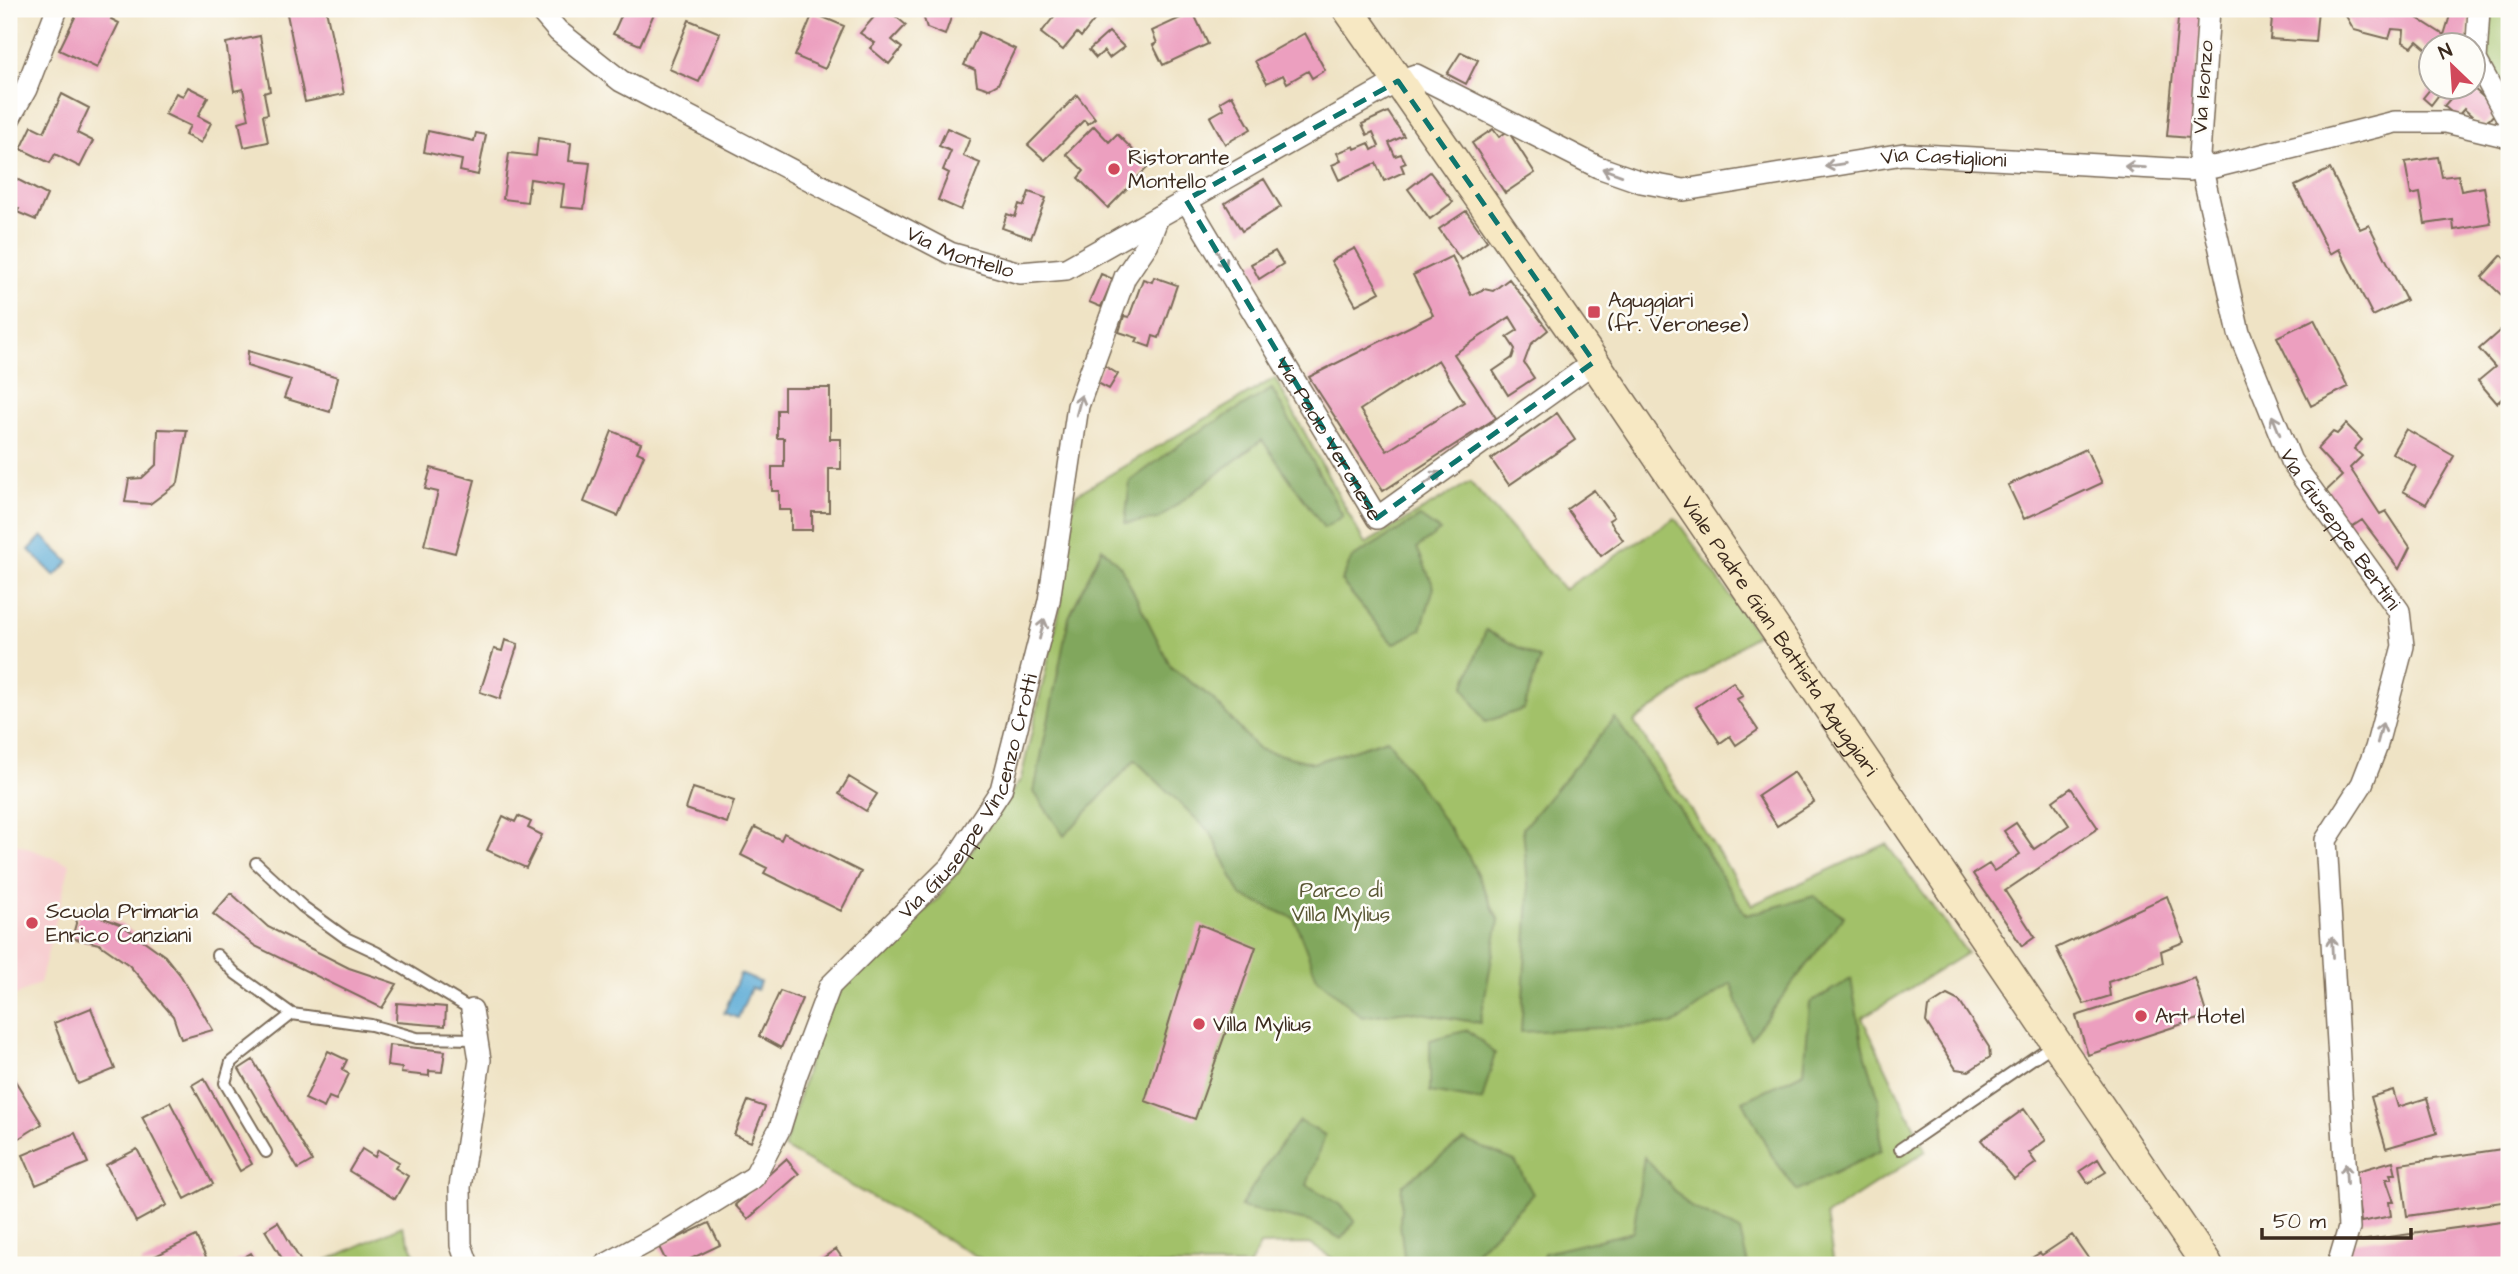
<svg xmlns="http://www.w3.org/2000/svg" width="2518" height="1274" font-family="'Architects Daughter',sans-serif">
<style>
.built{fill:#f7cfd1}
.green{fill:#a2c169;stroke:#6e7644;stroke-width:2}
.forest{fill:#81a75d;stroke:#5e683e;stroke-width:2}
.water{fill:#5cabd6;stroke:#4c6a7a;stroke-width:2}
.building{fill:#ec9fbf;fill-rule:evenodd}
.lines{fill:none;stroke-linecap:round;stroke-linejoin:round}
.lane-casing{stroke:#7a6b58;stroke-width:14}
.street-casing{stroke:#7a6b58;stroke-width:24}
.secondary-casing{stroke:#7a6b58;stroke-width:33}
.lane{stroke:#fff;stroke-width:10}
.street{stroke:#fff;stroke-width:21}
.secondary{stroke:#f7e8c3;stroke-width:30}
.oneway{stroke:#a79f9a}
.marked{fill:none;stroke:#0f766e;stroke-width:5;stroke-dasharray:14 9;stroke-linejoin:round}
.poi-dot{fill:#d1495b;stroke:#fdfcf7;stroke-width:2.5}
.labels{text-anchor:middle;dominant-baseline:central;stroke-width:5;stroke-linejoin:round;paint-order:stroke}
.street-label{font-size:21px;fill:#3b2a1e;stroke:#fdfcf7}
.poi-label{font-size:21px;fill:#3b2a1e;stroke:#fdfcf7;text-anchor:start}
.park-label{font-size:21px;fill:#5a5734;stroke:#fdfcf7}
</style>
<rect width="100%" height="100%" fill="#fdfcf7"/>
<filter id="ink" filterUnits="userSpaceOnUse"><feTurbulence type="fractalNoise" baseFrequency=".0143" numOctaves="2"/><feDisplacementMap in="SourceGraphic" scale="14" xChannelSelector="R" yChannelSelector="G"/><feConvolveMatrix kernelMatrix="1 2 1 2 8 2 1 2 1" color-interpolation-filters="sRGB"/></filter>
<filter id="wash" filterUnits="userSpaceOnUse"><feTurbulence type="fractalNoise" baseFrequency=".00686" numOctaves="4" result="noise"/><feDisplacementMap in="SourceGraphic" scale="28" xChannelSelector="R" yChannelSelector="G"/><feGaussianBlur stdDeviation="1.57" result="paint"/><feColorMatrix in="noise" values="0 0 0 0 0 0 0 0 0 0 0 0 0 0 0 0 0 1.4 0 .05"/><feComposite in="paint" operator="in"/></filter>
<g filter="url(#wash)">
<rect width="100%" height="100%" fill="#efe3c5"/>
<path class="built" d="M9,841L70,864L40,983L9,999Z"/>
<path class="green" d="M2487,9H2509V103L2483,49Z
M1275,378L1365,544L1470,482L1564,589L1675,518L1757,634L1634,722L1752,905L1886,844L1967,953L1862,1018L1926,1151L1826,1216L1834,1265H1343L1310,1244L1260,1245L1250,1265H992L784,1148L819,1027L847,980L937,900L1021,779L1061,604L1066,523L1077,494Z
M402,1226L420,1265H317Z"/>
<path class="forest" d="M1272,389L1343,516L1324,528L1262,440L1158,519L1125,523L1130,481L1190,437Z
M1420,517L1440,531L1417,548L1434,587L1421,630L1393,644L1341,581L1352,558Z
M1102,548L1121,567L1171,667L1212,698L1258,749L1313,763L1387,739L1469,857L1499,921L1480,1023L1409,1011L1362,1017L1317,978L1294,918L1241,896L1211,833L1135,760L1064,836L1034,792L1069,617Z
M1486,630L1540,659L1524,709L1485,722L1464,687Z
M1615,718L1685,817L1746,915L1814,896L1844,916L1750,1039L1731,983L1674,1024L1521,1032L1529,896L1523,828Z
M1851,979L1862,1043L1879,1099L1881,1151L1797,1191L1772,1156L1743,1101L1804,1072L1810,1003Z
M1468,1030L1495,1053L1482,1101L1430,1092V1040Z
M1299,1121L1325,1135L1307,1185L1341,1205L1355,1222L1341,1239L1311,1222L1240,1207L1272,1156Z
M1464,1140L1515,1161L1533,1194L1474,1254L1473,1265H1405L1400,1223L1402,1185Z
M1644,1157L1689,1206L1740,1231L1748,1265H1541L1544,1253L1633,1232Z"/>
<path class="water" d="M42,536L69,562L55,576L29,550Z
M740,974L760,982L757,990L751,988L738,1018L724,1013Z"/>
<g id="blocks">
<path class="building" d="M79,9H116L111,19L119,23L97,68L59,50Z
M286,9H326L344,94L305,102Z
M624,9H656L640,45L613,34Z
M881,9H887L906,25L892,40L902,48L889,64L870,48L875,43L860,33Z
M921,9H954L945,35L927,28Z
M1060,9H1085L1096,18L1081,37L1077,33L1063,50L1041,33Z
M2179,9H2202L2190,138L2167,136Z
M2273,9H2318L2315,42L2270,39Z
M2342,9H2396L2409,13L2444,35L2452,9H2470L2466,46H2430V52L2417,41L2412,47L2403,42L2404,30L2392,29L2389,39L2354,30Z
M1193,12L1208,44L1163,65L1153,45L1157,43L1152,31Z
M813,13L844,26L825,69L795,56Z
M689,20L720,33L699,82L669,69Z
M979,32L1015,49L998,84L989,89L977,85L975,70L964,65Z
M1109,32L1124,47L1109,58L1104,51L1096,58L1089,50Z
M1305,33L1325,70L1312,78L1308,71L1287,83L1283,75L1267,83L1255,61Z
M260,36L270,91L264,93L268,114L263,115L268,142L244,147L239,122L249,119L243,89L234,91L226,43Z
M1461,52L1478,60L1466,84L1447,74Z
M188,87L208,97L198,116L211,123L201,143L185,135L190,126L165,114L176,93L183,96Z
M2431,88H2444L2431,105L2423,98Z
M2444,88H2473L2498,110L2483,126L2464,109L2457,117L2444,106L2451,98Z
M62,94L89,108L77,133L93,141L80,167L55,154L50,163L21,149L32,126L44,132Z
M1077,95L1095,118L1088,124L1084,120L1045,160L1028,145Z
M1232,95L1251,129L1225,144L1210,117L1224,109L1220,102Z
M1388,112L1404,136L1389,143L1395,156L1401,154L1406,163L1401,165L1404,172L1384,181L1376,163L1339,180L1332,165L1341,161L1337,153L1354,146L1355,149L1369,143L1372,150L1379,146L1373,132L1367,135L1362,124Z
M1094,126L1109,142L1117,134L1149,166L1108,208L1078,178L1084,171L1066,154Z
M947,128L970,138L963,156L980,163L961,210L938,200L949,173L943,170L951,151L939,146Z
M1493,129L1499,137L1508,131L1535,173L1505,193L1472,143Z
M428,131L474,141L476,133L486,135L478,175L460,171L462,160L424,152Z
M538,138L571,143L569,161L590,163L584,209L561,207L564,184L530,179L527,202L503,199L509,153L536,156Z
M2438,157L2442,177L2458,175L2461,191L2484,187L2491,224L2454,230L2453,220L2425,224L2420,193L2411,195L2405,162Z
M2330,169L2360,229L2369,225L2406,300L2373,316L2339,249L2330,254L2295,186Z
M1430,172L1453,202L1430,219L1408,189Z
M9,175L47,195L36,220L17,212L19,209L9,204Z
M1264,179L1281,207L1242,231L1225,203Z
M1029,192L1046,198L1031,238L1002,228L1007,214L1015,217L1019,204L1024,206Z
M1466,211L1487,241L1461,260L1439,229Z
M1355,248L1380,292L1356,305L1331,261Z
M1275,251L1283,264L1259,279L1251,264Z
M2502,255L2509,262V302L2482,277Z
M1452,256L1471,295L1484,289L1493,291L1509,279L1548,330L1531,344L1524,363L1534,378L1508,395L1493,371L1512,358L1515,349L1507,337L1518,330L1510,317L1454,354L1496,418L1383,491L1309,377L1433,315L1413,275ZM1438,360L1464,402L1387,451L1360,410Z
M1101,274L1113,279L1101,307L1089,302Z
M1154,277L1177,285L1159,338L1153,336L1150,347L1136,342L1138,338L1119,332L1124,316L1129,317L1143,279L1152,282Z
M2314,319L2348,387L2311,406L2277,337Z
M2505,326L2509,331V392L2497,403L2478,381L2495,367L2479,349Z
M248,351L338,377L330,412L284,398L291,380L247,366Z
M1103,365L1118,374L1109,389L1094,381Z
M784,388H830V439H841V469H829V512H812V530H791V510H779V491H772V467H784V438H777V410H784Z
M1557,413L1575,440L1509,485L1491,459Z
M2346,424L2362,440L2354,449L2362,456L2350,468L2380,514L2386,511L2410,547L2399,569L2362,520L2350,528L2323,494L2342,476L2317,449L2333,432L2337,434Z
M158,429L187,430L178,483L150,504L125,502L129,479L142,478L157,464Z
M2406,429L2454,456L2426,504L2403,491L2416,467L2392,453Z
M612,431L641,443L637,452L644,455L618,516L584,502Z
M2086,449L2102,483L2024,519L2008,485Z
M431,468L475,480L455,553L424,545L438,492L425,489Z
M1594,490L1614,517L1609,520L1623,540L1601,556L1567,509Z
M505,640L518,644L500,699L480,692L494,649L502,651Z
M1733,682L1743,696L1737,699L1758,730L1736,745L1730,736L1720,743L1696,707Z
M1794,772L1814,802L1777,826L1758,796Z
M849,777L877,794L866,811L839,794Z
M693,788L734,801L727,823L686,809Z
M2071,788L2098,828L2005,891L2035,937L2022,946L1973,874L1989,864L1994,871L2020,854L2004,831L2016,823L2034,849L2069,825L2053,801Z
M503,816L515,822L518,816L531,822L528,828L542,835L526,868L487,850Z
M755,827L781,840L784,833L861,872L841,911L764,873L767,868L741,855Z
M231,893L268,927L349,968L397,984L382,1008L255,946L213,914Z
M2167,896L2184,942L2161,951L2163,963L2108,982L2110,996L2084,1004L2056,948Z
M80,909L122,925L165,956L181,976L213,1030L181,1039L173,1016L129,965L99,944L72,938Z
M1199,924L1256,947L1195,1119L1145,1101Z
M2195,978L2207,1016L2088,1055L2076,1016Z
M780,991L802,999L781,1048L759,1036Z
M1947,995L1959,1001L1989,1047L1990,1057L1969,1071L1956,1069L1926,1022L1928,1007Z
M397,1003L446,1007L445,1026L396,1022Z
M91,1008L115,1069L78,1084L54,1023Z
M389,1045L445,1051L442,1072L429,1071V1076L401,1073L402,1068L387,1066Z
M328,1051L347,1060L342,1070L349,1074L336,1100L329,1097L324,1108L305,1099Z
M253,1060L312,1161L298,1169L239,1069Z
M9,1071L42,1124L13,1142L9,1136Z
M204,1078L252,1164L240,1171L192,1085Z
M2393,1090L2398,1107L2427,1098L2437,1133L2386,1148L2371,1097Z
M748,1101L765,1107L751,1142L734,1135Z
M170,1102L213,1184L185,1199L142,1117Z
M2024,1109L2046,1140L2029,1153L2036,1163L2014,1179L1981,1140Z
M75,1133L88,1163L36,1185L23,1155Z
M2509,1148V1201L2407,1216L2400,1164Z
M137,1149L167,1205L136,1222L106,1165Z
M362,1149L375,1157L378,1150L399,1162L395,1168L408,1176L395,1199L349,1171Z
M786,1159L799,1174L748,1219L735,1205Z
M2098,1159L2106,1172L2088,1183L2080,1171Z
M2393,1161L2396,1174H2390L2392,1179H2386L2394,1202H2389L2391,1216L2361,1222L2354,1172Z
M2509,1221V1261L2480,1265H2345L2352,1242Z
M278,1222L303,1265H286L265,1230Z
M709,1223L720,1245L678,1265H668L659,1247Z
M2072,1235L2093,1265H2039L2033,1257L2040,1253L2042,1255Z
M196,1236L209,1264L142,1265L141,1263Z
M836,1249L847,1265H813Z
M251,1253L258,1265H230Z"/>
</g>
</g>
<g filter="url(#ink)">
<use href="#blocks" fill-opacity="0" stroke="#7a6b58" stroke-width="2"/>
<g class="lines">
<defs>
<path id="lane" d="M256,863L302,906L346,938L376,952L472,1010
M217,955L236,974L292,1014L371,1025L417,1038L477,1039
M1900,1149L2054,1044
M266,1152L225,1083L231,1062L292,1014"/>
<g id="street">
<path id="s1" d="M539,9L558,31L621,81L950,253L1020,273L1066,269L1398,81L1416,75L1598,167L1641,182L1684,190L1903,154L2190,170L2202,165L2214,167L2395,122H2446L2509,137"/>
<path id="s2" d="M2209,9L2199,156L2239,333L2291,461L2399,611L2403,646L2376,748L2362,784L2326,840L2349,1228L2338,1265"/>
<path d="M2479,9L2476,60L2509,121"/>
<path d="M9,119L26,89L57,9"/>
<path id="s3" d="M1186,200L1377,518L1594,362"/>
<path d="M468,1265L461,1245L460,1187L480,1060L472,1010"/>
<path id="s4" d="M605,1265L660,1235L754,1177L780,1128L796,1076L830,986L951,866L1001,790L1049,601L1078,406L1125,277L1148,243L1158,217"/>
</g>
<g id="secondary">
<path id="s5" d="M1348,9L1594,362L2207,1265"/>
</g>
</defs>
<use href="#lane" class="lane-casing"/>
<use href="#street" class="street-casing"/>
<use href="#secondary" class="secondary-casing"/>
<use href="#lane" class="lane"/>
<use href="#street" class="street"/>
<use href="#secondary" class="secondary"/>
</g>
<defs><path id="oneway-shaft" d="M-6 0H5M1.5-3L5.5 0L1.5 3" fill="none" stroke-width="1.6" stroke-linecap="round" stroke-linejoin="round" transform="scale(1.75)"/></defs>
<g class="oneway">
<use href="#oneway-shaft" transform="translate(1835 165) rotate(171)"/>
<use href="#oneway-shaft" transform="translate(2135 167) rotate(-177)"/>
<use href="#oneway-shaft" transform="translate(1612 172) rotate(-160)"/>
<use href="#oneway-shaft" transform="translate(1221 258) rotate(59)"/>
<use href="#oneway-shaft" transform="translate(1079 405) rotate(-75)"/>
<use href="#oneway-shaft" transform="translate(2276 425) rotate(-112)"/>
<use href="#oneway-shaft" transform="translate(1433 478) rotate(-36)"/>
<use href="#oneway-shaft" transform="translate(1042 629) rotate(-76)"/>
<use href="#oneway-shaft" transform="translate(2380 733) rotate(-75)"/>
<use href="#oneway-shaft" transform="translate(2332 947) rotate(-93)"/>
<use href="#oneway-shaft" transform="translate(2346 1174) rotate(-93)"/>
</g>
</g>
<path class="marked" d="M1398,81L1594,362L1377,518L1186,200Z"/>
<g class="poi-dot">
<circle cx="1114" cy="169" r="7"/>
<rect x="1587" y="305" width="14" height="14" rx="3.5"/>
<circle cx="32" cy="923" r="7"/>
<circle cx="2141" cy="1016" r="7"/>
<circle cx="1199" cy="1024" r="7"/>
</g>
<g class="labels">
<g class="street-label">
<text transform="translate(2203 87) rotate(-86)">Via Isonzo</text>
<text stroke="none"><textPath href="#s1" startOffset="1556">Via Castiglioni</textPath></text>
<text stroke="none"><textPath href="#s1" startOffset="490">Via Montello</textPath></text>
<text stroke="none"><textPath href="#s3" startOffset="278">Via Paolo Veronese</textPath></text>
<text stroke="none"><textPath href="#s2" startOffset="551">Via Giuseppe Bertini</textPath></text>
<text stroke="none"><textPath href="#s5" startOffset="761">Viale Padre Gian Battista Aguggiari</textPath></text>
<text stroke="none"><textPath href="#s4" startOffset="620">Via Giuseppe Vincenzo Crotti</textPath></text>
</g>
<g class="poi-label">
<text x="1128" y="157">Ristorante<tspan x="1128" dy="24">Montello</tspan></text>
<text x="1608" y="300">Aguggiari<tspan x="1608" dy="24">(fr. Veronese)</tspan></text>
<text x="46" y="911">Scuola Primaria<tspan x="46" dy="24">Enrico Canziani</tspan></text>
<text x="2155" y="1016">Art Hotel</text>
<text x="1213" y="1024">Villa Mylius</text>
</g>
<g class="park-label">
<text x="1341" y="890">Parco di<tspan x="1341" dy="24">Villa Mylius</tspan></text>
</g>
</g>
<rect width="2518" height="1274" fill="none" stroke="#fdfcf7" stroke-width="35"/>
<g transform="translate(2452 66) rotate(335)"><circle r="33" fill="#fdfcf7" stroke="#afa8a0" stroke-width="2"/>
<path d="M0-5L12 26L0 18L-12 26Z" fill="#d1495b"/>
<text y="-10" font-size="19" font-weight="bold" text-anchor="middle" fill="#3b2a1e">N</text>
</g>
<path d="M2262 1228v10h149v-10" fill="none" stroke="#3b2a1e" stroke-width="3.5"/>
<text x="2273" y="1228" font-size="21" fill="#3b2a1e" stroke="#fdfcf7" stroke-width="5" paint-order="stroke">50 m</text>
</svg>
